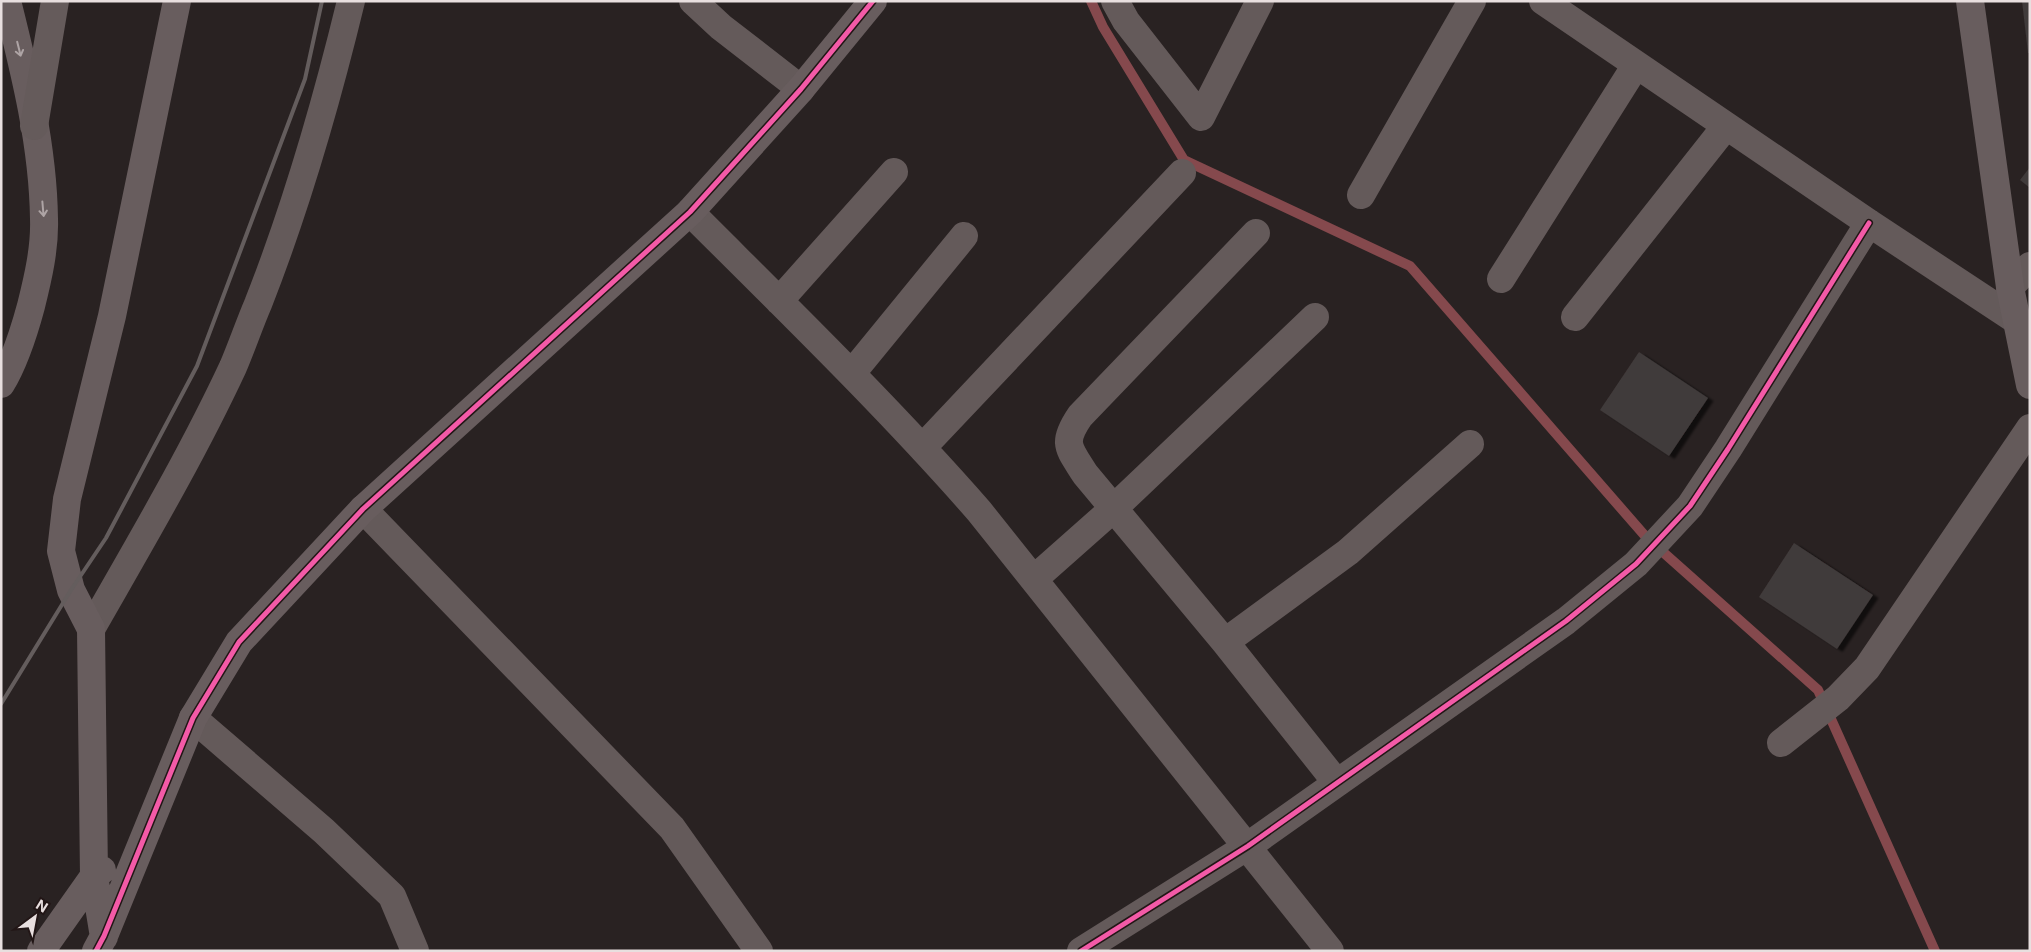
<svg xmlns="http://www.w3.org/2000/svg" width="2031" height="952" font-family="Inter,sans-serif">
<style>
.lines{fill:none;stroke-linecap:round;stroke-linejoin:round}
.stream{stroke:#85494d;stroke-width:10}
.building{fill:#403a3a;filter:url(#shadow)}
.street{stroke:#645a5a;stroke-width:28}
.secondary{stroke:#685d5e;stroke-width:28}
.primary{stroke:#655b5b;stroke-width:28}
.rail{stroke:#645d5d;stroke-width:4}
.cycleway-casing{stroke:#221616;stroke-width:8}
.cycleway{stroke:#f35aa7;stroke-width:5}
.oneway{stroke:#aea4a5}
</style>
<defs>
<filter id="shadow"><feDropShadow dx="5.5" dy="3" stdDeviation="1" flood-color="#0009"/></filter>
</defs>
<rect width="100%" height="100%" fill="#292222"/>
<g class="lines">
<path class="stream" d="M1091,1L1103,27L1184,160L1410,266L1646,537L1818,690L1935,951"/>
</g>
<path class="building" d="M2022,1H2030V53H2028Z
M2030,167V188L2020,180Z
M1639,352L1708,398L1669,456L1600,410Z
M1794,543L1873,595L1837,649L1759,597Z"/>
<g class="lines">
<path class="street" d="M693,1L721,27L801,89
M1115,1L1126,21L1201,117L1260,1
M1543,1L1869,223L2016,320
M1361,195L1472,1
M690,212C788,310 887,406 979,511L1330,951
M1256,233L1080,416C1061,444 1069,448 1085,474L1225,642L1337,783
M1501,279L1636,65
M2010,287L2030,266
M779,301L894,172
M1575,317L1726,126
M852,373L964,236
M923,447L1182,173
M363,509L672,828L759,951
M1034,579L1113,509L1315,317
M91,629C140,543 191,457 233,367C242,346 249,325 258,304C297,205 326,104 351,1
M1225,642L1348,552L1470,444
M193,718L324,831L392,896L415,951
M1781,743L1838,698L1867,668L2030,428
M1081,951L1248,846L1566,621L1636,564L1690,506L1728,449L1869,223"/>
<path class="secondary" d="M1970,1L2010,287L2030,385
M1,384C15,361 24,332 31,306C38,278 45,248 44,219C43,145 25,73 7,1
M104,937L94,876L91,629L71,590L61,551L67,499L112,316L177,1
M41,951L94,876L102,870
M96,951L104,936L193,718L239,642L363,509L690,212L801,89L873,1"/>
<path class="primary" d="M34,126L55,1"/>
<path class="rail" d="M1,704L71,590L106,538L197,366L305,79L322,1"/>
<defs>
<path id="cycleway" d="M96,951L104,936L193,718L239,642L363,509L690,212L801,89L873,1
M1081,951L1248,846L1566,621L1636,564L1690,506L1728,449L1869,223"/>
</defs>
<use href="#cycleway" class="cycleway-casing"/>
<use href="#cycleway" class="cycleway"/>
</g>
<defs><path id="oneway-shaft" d="M-6 0H5M1.5-3L5.5 0L1.5 3" fill="none" stroke-width="1.6" stroke-linecap="round" stroke-linejoin="round" transform="scale(1.25)"/></defs>
<g class="oneway">
<use href="#oneway-shaft" transform="translate(19 49) rotate(76)"/>
<use href="#oneway-shaft" transform="translate(43 209) rotate(85)"/>
</g>
<rect width="2031" height="952" fill="none" stroke="#e8dfdf" stroke-width="5"/>
<g transform="translate(35 917) rotate(32)" stroke="#221616" stroke-width="4" paint-order="stroke">
<path d="M0-4L9 19L0 12L-9 19Z" fill="#e8dfdf"/>
<text y="-8" font-size="14" font-weight="bold" text-anchor="middle" fill="#e8dfdf">N</text>
</g>
</svg>
